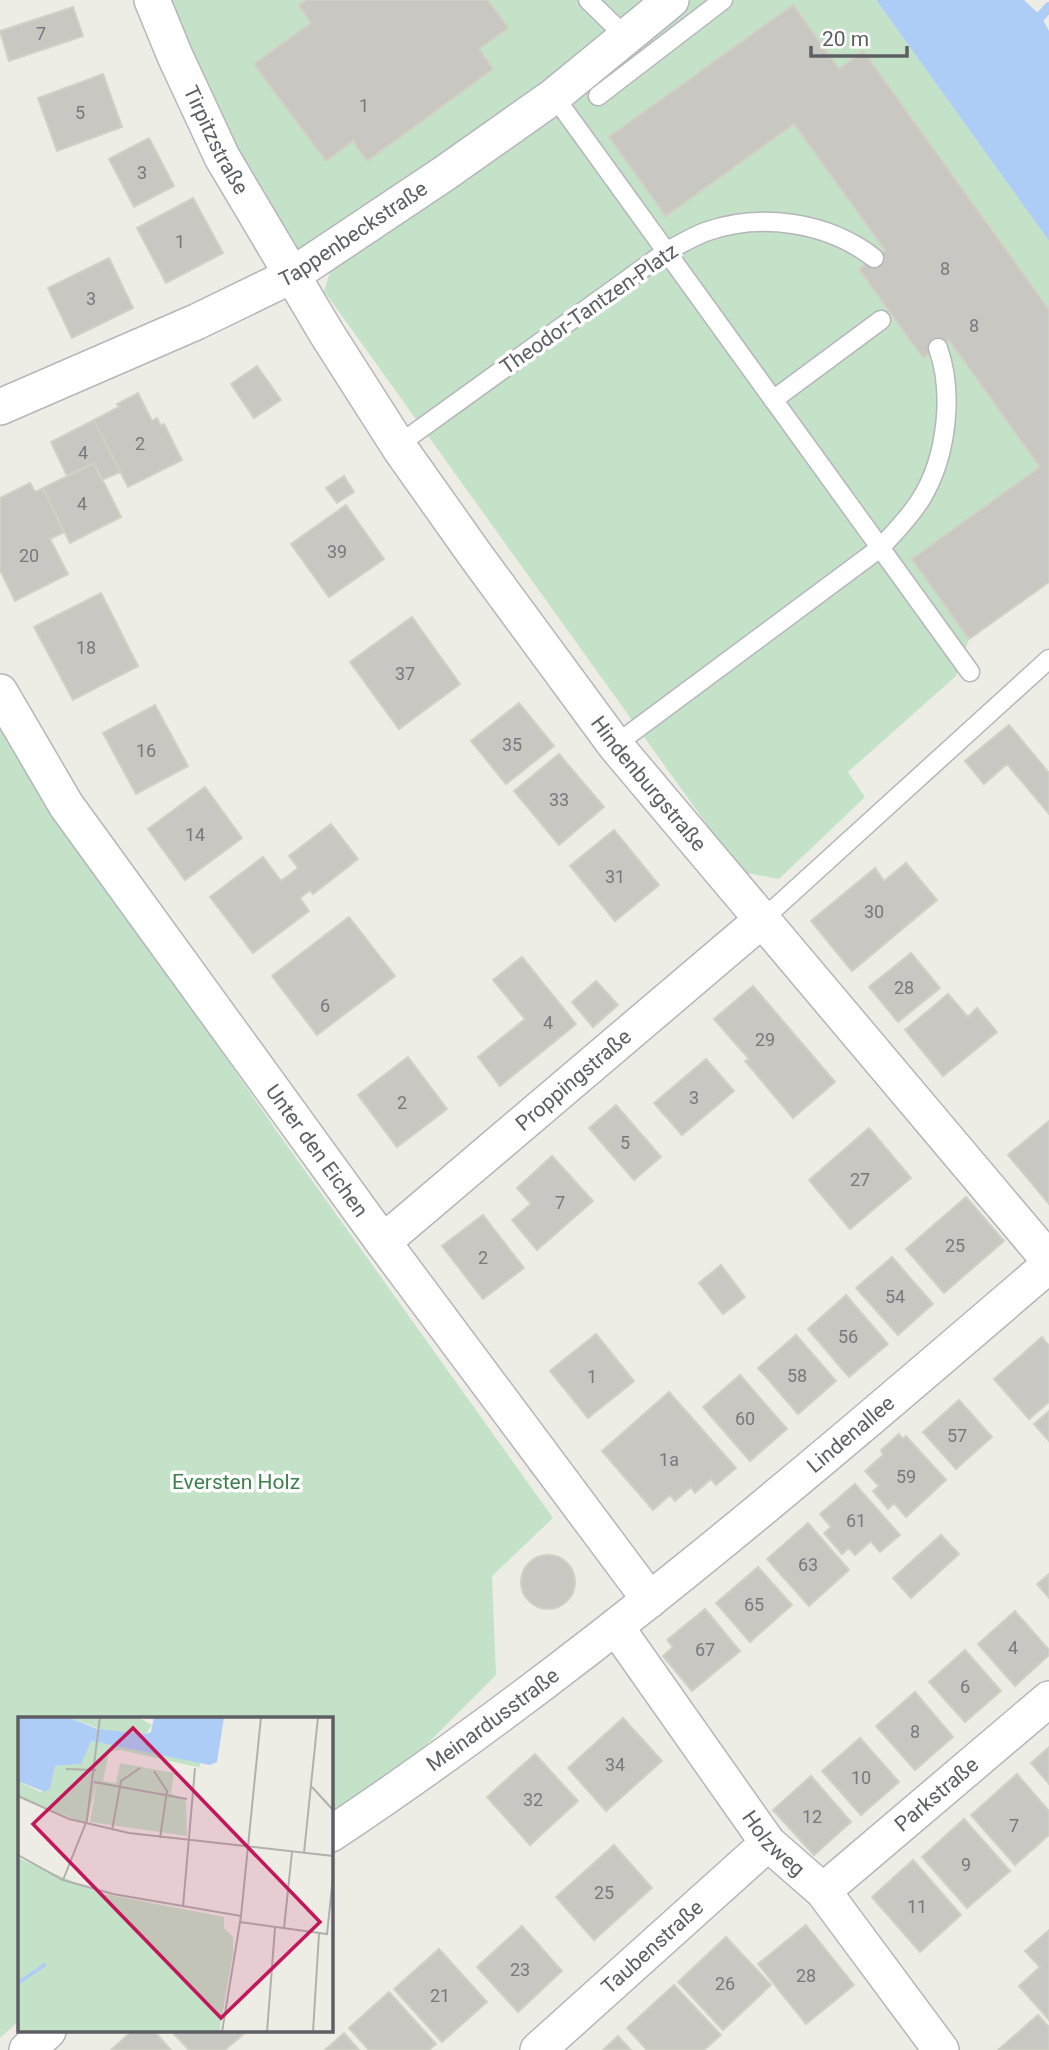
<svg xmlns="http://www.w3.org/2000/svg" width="1049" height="2050" font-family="Roboto,sans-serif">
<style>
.green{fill:#c4e2c8}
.water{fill:#adcdf6}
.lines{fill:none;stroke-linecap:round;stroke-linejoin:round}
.stream{stroke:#adcdf6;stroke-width:10}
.building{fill:#c9c7c2;stroke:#d2cfc4;stroke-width:2}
.service-casing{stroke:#b5b6bb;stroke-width:21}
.minor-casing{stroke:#b5b6bb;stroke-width:38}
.service{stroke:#fff;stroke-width:18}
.minor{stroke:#fff;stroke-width:35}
.labels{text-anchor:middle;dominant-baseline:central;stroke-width:7;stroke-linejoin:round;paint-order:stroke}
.number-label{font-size:18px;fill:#78797c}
.street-label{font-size:21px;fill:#5d5f64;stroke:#fff}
.park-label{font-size:21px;fill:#3f814a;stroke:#fff}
.inset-river{fill:none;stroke:#adcdf6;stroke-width:3.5}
.inset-road{fill:none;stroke:#b0b0ad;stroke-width:2}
.view{fill:#c2185b;fill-opacity:0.15;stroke:#c2185b;stroke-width:3.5}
.inset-edge{fill:none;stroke:#5d5f64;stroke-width:3.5}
</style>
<rect width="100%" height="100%" fill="#eeede5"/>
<path class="green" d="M152,0H876L1049,241V310L864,52L839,69L793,5L609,137L666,216L794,124L1040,467L912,559L969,639L956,676L848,772L865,797L779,879L741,872L324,291L331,269L576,101L564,88L291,276Z
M0,730L271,1123L553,1518L492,1576L496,1675L405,1766L331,1814V1719H19V2021L0,2038Z"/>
<path class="water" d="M876,0H1024L1041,16L1049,31V241Z"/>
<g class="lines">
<path class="stream" d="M1041,16L1049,7"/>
</g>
<path class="building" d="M306,0H488L508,28L479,49L493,69L367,161L353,141L326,161L254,64L311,23L299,5Z
M793,5L839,69L863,51L1049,310V582L969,639L912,559L1040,467L949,340L923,358L859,269L885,250L794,124L666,216L609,137Z
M73,7L83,36L9,61L0,31Z
M103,74L122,127L57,151L38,98Z
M149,138L174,186L134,207L109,159Z
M193,198L223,253L166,283L137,228Z
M109,258L133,308L72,338L48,288Z
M257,366L281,400L254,418L231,384Z
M138,393L152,421L157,418L161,426L164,424L182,460L128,487L94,420L119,407L117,404Z
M94,420L120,472L102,480L94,463L67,476L51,442Z
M94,463L121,517L70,543L43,488Z
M344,476L354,492L337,503L326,488Z
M30,483L35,492L43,488L64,532L50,539L68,574L15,601L0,570V498Z
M346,505L384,559L329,597L291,544Z
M101,593L138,666L73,700L34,627Z
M412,617L460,684L399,729L350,662Z
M519,703L554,746L506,784L471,741Z
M155,705L188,766L136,794L103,733Z
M1009,725L1049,773V814L1007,764L984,784L965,761Z
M559,754L604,807L559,845L514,791Z
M205,787L242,838L185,880L148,829Z
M331,824L358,859L313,894L310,890L300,898L309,911L253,953L210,897L263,857L281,881L298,868L289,856Z
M614,830L659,885L615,921L570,866Z
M906,863L937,900L852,971L811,921L875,868L884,881Z
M349,917L395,976L317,1035L272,976Z
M911,953L940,988L898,1022L869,987Z
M522,957L576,1024L500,1086L478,1057L525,1019L493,980Z
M596,981L618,1005L593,1027L572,1002Z
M753,986L835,1082L793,1118L745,1061L749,1059L714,1019Z
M948,994L968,1017L977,1008L997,1032L943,1076L905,1030Z
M408,1057L447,1109L397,1147L358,1095Z
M706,1059L734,1091L682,1135L654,1103Z
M616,1105L661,1157L634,1180L589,1128Z
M1049,1121V1204L1008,1155Z
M869,1128L911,1178L850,1229L809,1180Z
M552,1156L593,1201L537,1250L512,1220L531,1204L517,1188Z
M966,1197L1004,1241L944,1293L906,1249Z
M483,1215L524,1268L483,1299L442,1246Z
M892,1257L933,1304L898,1335L856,1288Z
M721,1265L745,1297L723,1314L699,1283Z
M846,1295L888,1344L849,1377L808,1329Z
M596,1334L634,1381L588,1418L550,1371Z
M796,1335L836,1381L798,1414L758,1368Z
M1042,1337L1049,1346V1402L1029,1419L994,1379Z
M740,1375L787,1429L750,1461L703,1407Z
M669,1392L736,1468L716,1485L711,1479L695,1493L691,1487L675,1501L670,1495L653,1510L602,1451Z
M959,1400L992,1437L956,1469L923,1432Z
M1049,1411V1441L1034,1424Z
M899,1434L903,1439L906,1436L946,1480L906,1517L894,1503L888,1509L873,1491L879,1486L865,1471L883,1455L881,1450Z
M855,1484L900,1535L880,1552L871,1541L855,1555L849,1548L842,1554L824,1533L831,1527L820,1514Z
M808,1523L849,1570L809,1606L767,1559Z
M941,1535L959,1554L911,1598L893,1578Z
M521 1582a27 27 0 1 1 54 0a27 27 0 1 1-54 0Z
M758,1567L792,1605L750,1642L716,1603Z
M1049,1574V1598L1037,1584Z
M705,1609L740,1651L692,1691L663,1656L673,1647L667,1640Z
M1015,1611L1049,1650V1655L1015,1686L978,1644Z
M965,1650L1001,1691L965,1722L929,1682Z
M915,1692L953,1737L915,1770L876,1726Z
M623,1718L662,1761L606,1811L568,1768Z
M860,1738L899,1782L861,1815L822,1771Z
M1049,1747V1784L1031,1763Z
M535,1754L578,1801L530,1845L487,1797Z
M1017,1774L1049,1811V1835L1015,1865L971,1815Z
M811,1776L851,1822L814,1855L773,1810Z
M964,1819L1010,1871L967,1908L922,1857Z
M614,1845L652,1888L594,1940L556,1897Z
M913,1860L961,1915L920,1952L872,1897Z
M806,1925L854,1985L806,2024L758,1964Z
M522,1926L562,1971L518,2012L477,1967Z
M1049,1930V2020L1019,1986L1040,1967L1025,1951Z
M726,1937L771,1985L723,2030L678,1982Z
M439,1949L487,2002L442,2042L394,1989Z
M674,1985L721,2035L704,2050H647L627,2028Z
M389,1992L436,2044L429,2050H369L349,2028Z
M1038,2015L1049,2027V2050H998Z
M132,2031H154L171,2050H111Z
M171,2031H247L225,2050H189Z
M344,2033L359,2050H325Z
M618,2036L631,2050H603Z"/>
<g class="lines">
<defs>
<path id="service" d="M588,0L626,37
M554,96L970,672
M598,96L723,0
M773,400L881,320
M398,445L667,251C679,245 692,237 705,232C760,212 828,222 874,258
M615,745L880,548C895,532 910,517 921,499C947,457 954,393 938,348
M763,919L1049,659"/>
<g id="minor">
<path id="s1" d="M152,0L175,56L222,157L327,334L401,450L476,556L615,745L1049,1260"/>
<path id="s2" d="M0,407L196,322L291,276L445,173L554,96L671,0"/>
<path id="s3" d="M0,692L66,805L383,1242L650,1600"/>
<path id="s4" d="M383,1242L763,919"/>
<path id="s5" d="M616,1627L768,1843L823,1891L941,2050"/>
<path id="s6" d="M331,1834C585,1665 817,1464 1049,1265"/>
<path id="s7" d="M823,1891L1049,1699"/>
<path d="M27,2050L48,2031"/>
<path id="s8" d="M538,2050L768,1843"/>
</g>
</defs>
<use href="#service" class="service-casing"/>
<use href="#minor" class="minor-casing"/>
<use href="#service" class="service"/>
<use href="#minor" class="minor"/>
</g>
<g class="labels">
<g class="number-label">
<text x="41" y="33">7</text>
<text x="364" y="105">1</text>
<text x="80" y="112">5</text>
<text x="142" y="172">3</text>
<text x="180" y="241">1</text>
<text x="945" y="268">8</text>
<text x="91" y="298">3</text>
<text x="974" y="325">8</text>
<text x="140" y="443">2</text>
<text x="83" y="452">4</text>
<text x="82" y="503">4</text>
<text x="337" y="551">39</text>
<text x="29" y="555">20</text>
<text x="86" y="647">18</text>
<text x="405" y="673">37</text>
<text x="512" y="744">35</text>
<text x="146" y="750">16</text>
<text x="559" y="799">33</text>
<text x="195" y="834">14</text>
<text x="615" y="876">31</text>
<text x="874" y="911">30</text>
<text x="904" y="987">28</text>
<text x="325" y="1005">6</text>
<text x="548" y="1022">4</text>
<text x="765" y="1039">29</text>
<text x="694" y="1097">3</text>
<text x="402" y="1102">2</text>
<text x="625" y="1142">5</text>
<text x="860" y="1179">27</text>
<text x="560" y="1202">7</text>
<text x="955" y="1245">25</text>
<text x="483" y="1257">2</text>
<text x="895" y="1296">54</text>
<text x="848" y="1336">56</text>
<text x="797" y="1375">58</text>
<text x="592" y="1376">1</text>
<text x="745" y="1418">60</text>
<text x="957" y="1435">57</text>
<text x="669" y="1459">1a</text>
<text x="906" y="1476">59</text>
<text x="856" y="1520">61</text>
<text x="808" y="1564">63</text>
<text x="754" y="1604">65</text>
<text x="1013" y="1647">4</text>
<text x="705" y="1649">67</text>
<text x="965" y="1686">6</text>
<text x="915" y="1731">8</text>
<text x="615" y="1764">34</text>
<text x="861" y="1777">10</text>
<text x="533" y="1799">32</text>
<text x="812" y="1816">12</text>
<text x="1014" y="1825">7</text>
<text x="966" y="1864">9</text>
<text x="604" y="1892">25</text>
<text x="917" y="1906">11</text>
<text x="520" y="1969">23</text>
<text x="806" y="1975">28</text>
<text x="725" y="1983">26</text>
<text x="440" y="1995">21</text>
</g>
<g class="street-label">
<text stroke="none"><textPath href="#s1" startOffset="154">Tirpitzstraße</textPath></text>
<text stroke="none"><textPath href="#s2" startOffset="394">Tappenbeckstraße</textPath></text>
<text transform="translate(589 309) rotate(-35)">Theodor-Tantzen-Platz</text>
<text stroke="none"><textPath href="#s1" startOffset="931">Hindenburgstraße</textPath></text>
<text stroke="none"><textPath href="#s4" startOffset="250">Proppingstraße</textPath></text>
<text stroke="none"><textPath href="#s3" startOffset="558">Unter den Eichen</textPath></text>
<text stroke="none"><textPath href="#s6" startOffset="656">Lindenallee</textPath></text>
<text stroke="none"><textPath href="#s6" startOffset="198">Meinardusstraße</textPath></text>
<text stroke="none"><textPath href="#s7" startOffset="149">Parkstraße</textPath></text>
<text stroke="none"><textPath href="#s5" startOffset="268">Holzweg</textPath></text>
<text stroke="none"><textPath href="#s8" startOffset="154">Taubenstraße</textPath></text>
</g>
<g class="park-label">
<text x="236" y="1482">Eversten Holz</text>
</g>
</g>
<g transform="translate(18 1717)">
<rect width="315" height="315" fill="#eeede5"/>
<path d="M50,0H120L134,8L128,17L85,13ZM72,24L183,45L181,50L188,52L102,33L91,35L85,64L98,66L102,46L156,56L153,76L168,84L169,119L72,105L79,64L68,107L0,79V64L22,75L32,72L36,49L63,47ZM0,141L82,176L206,200V211L215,220V237L201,315H0Z" fill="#c4e2c8"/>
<path d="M0,0H50L79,12L128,17L133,15L136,0H206L199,45L192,48L73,24L63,47L37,49L32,72L27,75L0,64Z" fill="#adcdf6"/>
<path class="inset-river" d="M0,266L28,247"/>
<path class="inset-road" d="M48,52L78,53M136,54L149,74L142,121M76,65L169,82M294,70L315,93M0,79L51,102L111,116L315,139M94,113L103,64L122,51M286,136L300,0M0,138L45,163L95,177L223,199M45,163L69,103L82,0M165,190L177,51M222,205L309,217L315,160M266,211L274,135M204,315L223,199L243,0M249,315L257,211M295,315L301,217"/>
<path class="view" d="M115,11L302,205L203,301L15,107Z"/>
<rect width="315" height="315" class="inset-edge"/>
</g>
<path d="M811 46v10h96v-10" fill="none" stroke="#5d5f64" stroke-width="3.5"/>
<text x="822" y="46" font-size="21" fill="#5d5f64" stroke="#ffffff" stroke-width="5" paint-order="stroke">20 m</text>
</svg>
